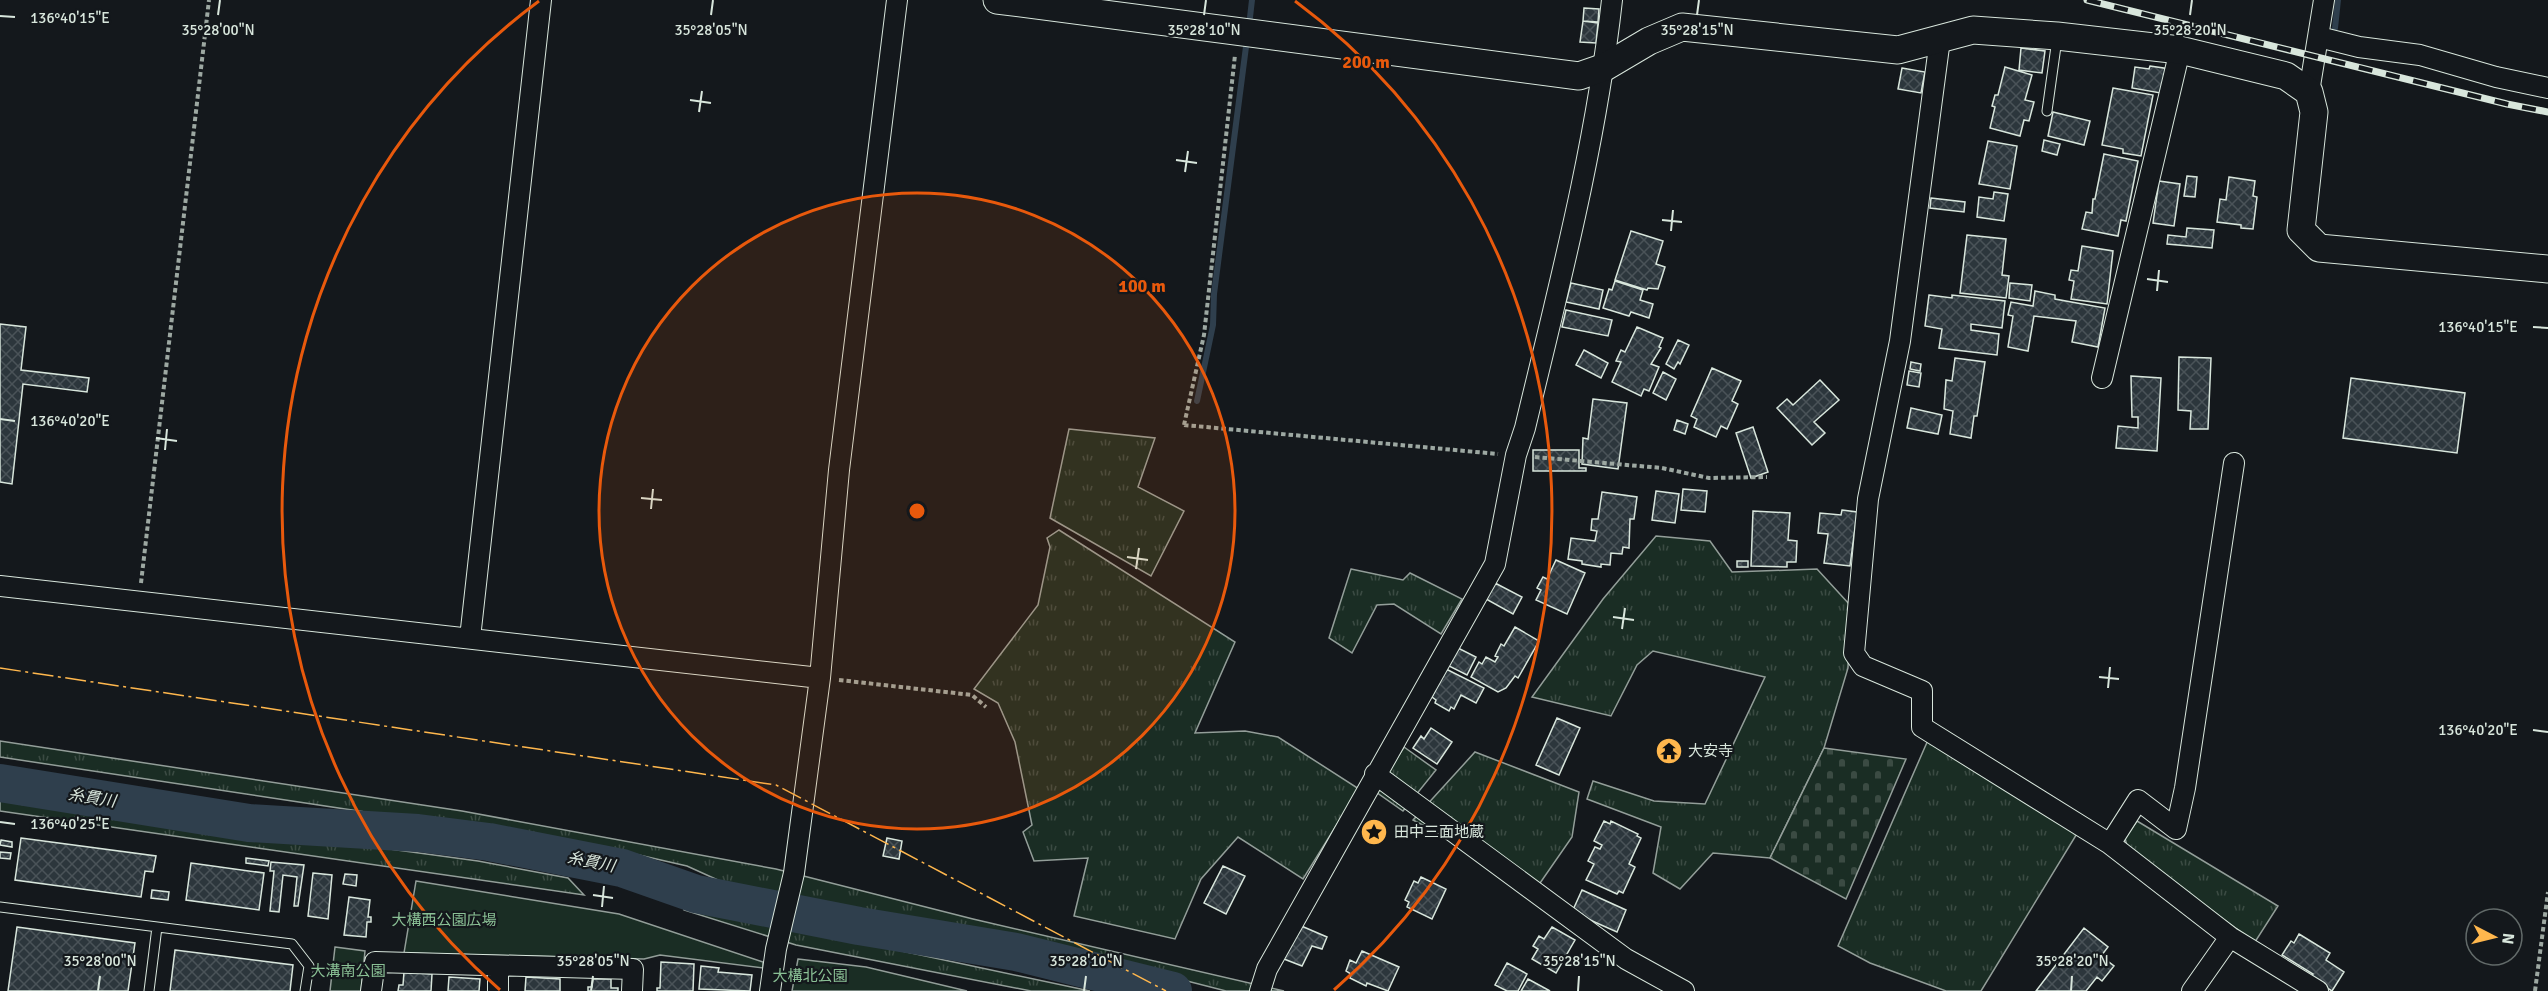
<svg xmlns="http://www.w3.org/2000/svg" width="2548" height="991" font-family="Signika,'Noto Sans JP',sans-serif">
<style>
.grass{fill:url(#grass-tufts);stroke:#939e99;stroke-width:1.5}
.cemetery{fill:url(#cemetery-stones);stroke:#939e99;stroke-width:1.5}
.park{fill:#1a2d24;stroke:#939e99;stroke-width:1.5}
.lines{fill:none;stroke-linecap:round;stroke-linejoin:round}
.stream{stroke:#2f3f4d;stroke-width:6}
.river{stroke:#2f3f4d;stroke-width:38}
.building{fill:url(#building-cross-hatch);stroke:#d8e6dc;stroke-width:1.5}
.lane-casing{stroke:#d8e6dc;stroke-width:11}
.street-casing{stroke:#d8e6dc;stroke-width:22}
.secondary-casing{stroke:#d8e6dc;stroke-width:29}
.path{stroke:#9da8a2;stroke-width:4;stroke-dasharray:4.5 3;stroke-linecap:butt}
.lane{stroke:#14181c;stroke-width:9}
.street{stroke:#14181c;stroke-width:20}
.secondary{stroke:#14181c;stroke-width:27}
.rail-casing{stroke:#d8e6dc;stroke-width:7}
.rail{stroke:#14181c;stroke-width:4.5;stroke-dasharray:14;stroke-linecap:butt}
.power{stroke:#ffb74d;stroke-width:1.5;stroke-dasharray:21 4.5 3 4.5;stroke-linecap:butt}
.ticks{fill:none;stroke:#d8e6dc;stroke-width:2}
.ring{fill:none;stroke:#e8590c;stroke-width:3}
.labels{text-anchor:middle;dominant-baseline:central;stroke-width:4.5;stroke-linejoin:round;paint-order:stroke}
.poi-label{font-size:15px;fill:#d8e6dc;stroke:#14181c;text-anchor:start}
.park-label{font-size:15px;fill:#8ac095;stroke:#14181c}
.water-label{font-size:16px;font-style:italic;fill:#d8e6dc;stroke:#14181c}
.ticks-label{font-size:15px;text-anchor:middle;fill:#d8e6dc;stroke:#14181c;stroke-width:4.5;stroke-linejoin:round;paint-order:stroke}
.centre{fill:#e8590c;stroke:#14181c;stroke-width:3}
.ring-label{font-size:18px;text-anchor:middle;font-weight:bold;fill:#e8590c;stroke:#14181c;stroke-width:4.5;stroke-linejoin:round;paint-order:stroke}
</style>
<defs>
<pattern id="grass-tufts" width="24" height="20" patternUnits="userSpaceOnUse" patternTransform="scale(1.5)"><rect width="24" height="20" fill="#1a2d24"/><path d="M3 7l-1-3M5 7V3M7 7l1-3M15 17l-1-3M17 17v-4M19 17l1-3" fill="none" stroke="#3b4b43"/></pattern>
<pattern id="cemetery-stones" width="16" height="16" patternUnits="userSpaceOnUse" patternTransform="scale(1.5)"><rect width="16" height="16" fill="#1a2d24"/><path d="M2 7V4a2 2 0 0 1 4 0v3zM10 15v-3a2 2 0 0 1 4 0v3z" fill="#3b4b43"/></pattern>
<pattern id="building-cross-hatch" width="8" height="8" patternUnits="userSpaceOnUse" patternTransform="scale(1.5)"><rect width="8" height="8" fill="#2c363c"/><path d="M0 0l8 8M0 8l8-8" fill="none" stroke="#4a5358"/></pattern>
</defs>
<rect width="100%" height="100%" fill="#14181c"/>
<path class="grass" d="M1069,429L1155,438L1138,487L1184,511L1151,576L1050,518Z
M1059,530L1235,642L1195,733L1245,731L1278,737L1359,789L1303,879L1238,837L1201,879L1175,939L1074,916L1088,858L1034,861L1023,832L1032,825L1015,742L998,703L974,689L1038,605L1050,547L1047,538Z
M1656,536L1710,541L1732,572L1817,569L1850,605L1848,668L1824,748L1770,858L1713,853L1680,889L1653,873L1661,827L1587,799L1593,781L1654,801L1705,804L1765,677L1653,651L1637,665L1611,716L1532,697L1603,599Z
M1351,569L1403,580L1410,573L1462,599L1441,634L1394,604L1377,605L1352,653L1329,638Z
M1928,740L2078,832L1981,991H1946L1870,963L1838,946Z
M0,741L462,811L776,869L973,919L1284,991H1226L1066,950L899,921L720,881L687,866L617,850L0,757Z
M1404,747L1436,770L1403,811L1376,792Z
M1475,752L1579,792L1572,837L1538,886L1413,820Z
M0,789L221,821L316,839L478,861L568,878L584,895L0,811Z
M2137,821L2278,906L2255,942L2128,850L2125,838Z
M680,896L752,919L1090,991H1031L796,945L684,910Z"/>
<path class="cemetery" d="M1824,748L1906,759L1846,899L1770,858Z"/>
<path class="park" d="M416,881L619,914L763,962V968L660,955L644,959L404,953Z
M335,947L365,951L361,991H330Z
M798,959L866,967L967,991H792Z"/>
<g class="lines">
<path class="stream" d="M1249,26L1252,0
M2335,28L2338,0
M1197,401L1213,325L1214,294L1247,39"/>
<path class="river" d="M0,783L249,823L418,833L489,842L622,868L696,894L859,926L1016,952L1173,991"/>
</g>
<path class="building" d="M1584,8L1599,9L1598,22L1583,21Z
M1583,21L1598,23L1596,43L1580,42Z
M2021,48L2045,51L2042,73L2019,70Z
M2150,66L2170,69L2166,94L2132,88L2135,67L2149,69Z
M2005,67L2032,75L2025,100L2034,102L2029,121L2024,120L2020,136L1990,128L1995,107L1992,106L1995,95H1998Z
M1902,68L1925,72L1921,93L1898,89Z
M2113,88L2153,95L2141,156L2123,153V149L2102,145Z
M2053,112L2090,121L2084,145L2048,136Z
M2044,140L2060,144L2057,155L2042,151Z
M1988,141L2017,146L2010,189L1979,184Z
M2104,154L2138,161L2126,221L2121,220L2118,236L2082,229L2086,212L2092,213L2093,199H2095Z
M2187,176L2197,177L2195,197L2184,196Z
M2229,177L2255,181L2253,196L2257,197L2253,229L2241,228V225L2217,222L2220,199L2226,200Z
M2159,181L2180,184L2174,226L2153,223Z
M1994,192L2008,194L2004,221L1977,217L1979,197L1993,199Z
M1931,198L1965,202L1964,212L1930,208Z
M2187,228L2214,230L2212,248L2167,244L2168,235L2186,237Z
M1631,231L1663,241L1656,264L1665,267L1658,289L1648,288L1647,290L1615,280Z
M1967,235L2006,239L2002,275L2009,276L2006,298L1960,293Z
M2082,246L2113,251L2107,304L2071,299L2074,281L2069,280L2071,270L2078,271Z
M1615,281L1643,290L1640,300L1653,304L1649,318L1631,312L1629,316L1603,308L1609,289L1612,290Z
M1571,283L1603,290L1599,309L1566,302Z
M2010,283L2032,285L2030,301L2009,298Z
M2035,291L2055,295V299L2105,308L2098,347L2072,342L2076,321L2034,316L2028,351L2008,347L2013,316L2008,315L2011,302L2033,306Z
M1929,295L1952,298V295L2005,301L2002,328L1971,324V330L1999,334L1997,355L1939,348L1942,329L1925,326Z
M1566,310L1612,320L1608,336L1562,327Z
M0,324L26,327L21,370L89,378L87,392L23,384L12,484L0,482Z
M1637,327L1663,338L1659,347L1661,348L1651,364L1659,367L1649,391L1644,389L1641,396L1612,382L1621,362L1616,361L1621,350L1625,352Z
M1678,340L1689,345L1680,364L1678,362L1674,369L1666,364Z
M1584,350L1608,363L1601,378L1576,365Z
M2179,357L2211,358L2208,429H2190L2191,411L2178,410Z
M1955,358L1985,362L1977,416H1974L1971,438L1950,434L1953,411L1944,409L1946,380L1952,381Z
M1911,362L1921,364L1920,371L1910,369Z
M1712,368L1741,381L1732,401L1738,404L1727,429L1721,426L1716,437L1694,427L1697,419L1691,416Z
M1909,371L1921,373L1919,387L1907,385Z
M1663,372L1676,379L1666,400L1653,393Z
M2131,376L2161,378L2157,451L2116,448L2118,426L2138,428V417H2132Z
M2351,378L2465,393L2457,453L2343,438Z
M1820,380L1839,400L1814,422L1825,433L1812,445L1777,408L1787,399L1793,405Z
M1593,399L1627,403L1618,469L1582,464L1583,438L1588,439Z
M1911,408L1942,415L1938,434L1907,428Z
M1677,420L1688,424L1685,434L1674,430Z
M1753,427L1768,472L1751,478L1736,433Z
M1533,450H1579V468H1586V471H1533Z
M1683,489L1707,491L1705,512L1681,510Z
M1656,491L1679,494L1675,523L1652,520Z
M1602,492L1637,497L1634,519H1630L1629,548L1623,547L1622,554L1611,553L1610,565L1601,564V567L1582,564V561L1568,559L1571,538L1595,541L1597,531L1591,530L1592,519H1598Z
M1842,510L1857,512L1850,566L1824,563L1828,534L1818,533L1820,513L1841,515Z
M1753,511L1790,513L1788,540L1797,541L1796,562H1787V567L1751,566Z
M1556,560L1585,573L1567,614L1536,600L1541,590L1537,588L1543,577L1547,579Z
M1737,561H1748V567H1737Z
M1495,583L1522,597L1513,614L1486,599Z
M1515,627L1539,641L1518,678L1515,676L1506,688L1498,692L1471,677L1479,662L1482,664L1486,657L1495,662L1498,657L1495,656L1501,644L1504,646Z
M1456,647L1476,657L1467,675L1447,665Z
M1446,669L1484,688L1476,703L1461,695L1454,709L1451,707L1449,711L1435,703L1436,700L1432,697Z
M1557,718L1580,728L1559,775L1536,765Z
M1431,728L1452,742L1437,764L1413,748L1421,736L1424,739Z
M1604,821L1610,824L1611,821L1638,834L1637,836L1641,838L1629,864L1635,867L1623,893L1619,891L1617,894L1586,880L1594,864L1588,861L1595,847L1600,849L1602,845L1594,841Z
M21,838L156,856L153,872L145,871L141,897L15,880Z
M887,838L902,841L899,859L883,856Z
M1,840L12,842V847L0,845Z
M0,852L11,853L10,859L0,858Z
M246,858L269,861L268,866L246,863Z
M271,862L304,865L298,906H294L297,877L283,875L279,912L270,911L274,871H270Z
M191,863L264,873L259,910L186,900Z
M1223,866L1245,876L1226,914L1204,903Z
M313,873L332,875L328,919L308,916Z
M345,874L357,875L356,886L343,884Z
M1421,877L1446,889L1432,919L1407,907L1409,902L1405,900L1414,881L1418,883Z
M152,890L169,892L168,900L151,898Z
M1582,890L1626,910L1617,932L1572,912Z
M349,897L370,900L368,917H371V922H367L366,937L344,935Z
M1299,925L1327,937L1322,949L1312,946L1302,966L1284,959Z
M17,927L135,943L128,991H8Z
M1552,927L1575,940L1556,973L1532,959L1538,949L1533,946L1539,936L1544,939Z
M2084,928L2108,947L2101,956L2114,966L2102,981L2097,977L2086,991H2036Z
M2299,934L2330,953L2326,960L2344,972L2332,991L2311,978L2313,974L2282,955L2291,941L2294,943Z
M175,950L293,965L290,991H170Z
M1362,951L1399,967L1388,991L1367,983L1366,986L1350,978L1351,974L1346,971L1350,960L1356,963Z
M661,962L694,964L693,991H657V988H660Z
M1507,963L1527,974L1518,991H1507L1495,985Z
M701,966L719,968L718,972L752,975L750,991L699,989Z
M404,972L432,974L431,991H398L399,985H403Z
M449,977L480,979L479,991H448Z
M526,977L560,979V991H525Z
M593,979H611V988H618V991H588V987H592Z
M1528,979L1550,991H1521Z"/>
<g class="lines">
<defs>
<path id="lane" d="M2047,111L2057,39
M0,907L292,944L309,966L305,991
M149,991L157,927"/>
<path id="street" d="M2319,37L2359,47L2420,55L2496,77L2548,88
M1940,39L1900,341L1868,499L1854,653L1863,666L1922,691V727L2110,844L2230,937L2318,991
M2309,92L2324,0
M2102,378L2180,50
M0,586L820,678
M470,638L541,0
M1375,774L1626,959L1684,991
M2110,844L2138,800L2176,829L2185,788L2234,463
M371,991L375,962L633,969L632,991
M498,991V966
M770,991L776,949L794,873L820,678L839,470L897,0
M1260,991L1267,969L1495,564L1516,455L1525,428C1559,286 1596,145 1612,0
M2192,991L2230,937"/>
<path id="secondary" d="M997,0L1579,76L1605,67L1649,41L1682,27L1898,50L1973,30L2057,36L2180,50L2286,76L2309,92L2314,112L2301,230L2319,248L2548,269"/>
</defs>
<use href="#lane" class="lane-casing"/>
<use href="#street" class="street-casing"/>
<use href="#secondary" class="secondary-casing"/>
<path class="path" d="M1184,425L1498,454
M1184,425L1204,335L1235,55
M1535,457L1662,468L1709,478L1767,477
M141,583L209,0
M839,680L972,695L986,707
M2535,991L2548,892"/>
<use href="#lane" class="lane"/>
<use href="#street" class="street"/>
<use href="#secondary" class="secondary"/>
<defs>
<path id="rail" d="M2087,0L2507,104L2548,112"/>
</defs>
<use href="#rail" class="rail-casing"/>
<use href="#rail" class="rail"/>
<path class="power" d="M0,668L776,785L1166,991"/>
</g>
<path class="ticks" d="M218,15L220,0M711,15L713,0M1204,15L1206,0M1697,15L1699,0M2190,15L2192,0M0,16L15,17M690,100L711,103M699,112L702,91M1176,160L1197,163M1185,172L1188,151M1662,220L1682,222M1671,231L1673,210M2147,279L2168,282M2157,291L2159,270M2533,327L2548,328M0,419L15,421M156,438L177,441M165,450L167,429M641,498L662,500M651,509L653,489M1127,557L1148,560M1136,569L1139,548M1613,617L1634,620M1622,629L1625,608M2099,677L2119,679M2108,688L2110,667M2533,730L2548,732M0,822L15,824M593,895L613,898M602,907L604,886M98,991L100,976M591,991L593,976M1084,991L1086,976M1578,991L1579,976M2071,991L2072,976"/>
<circle cx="917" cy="511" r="318" fill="#e8590c" fill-opacity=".12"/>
<g class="ring">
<circle cx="917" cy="511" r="318"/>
<path d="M500 990A635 635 0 0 1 539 1M1295 1A635 635 0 0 1 1334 990"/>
</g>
<defs>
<symbol id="temple-disc" viewBox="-11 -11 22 22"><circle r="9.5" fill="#ffb74d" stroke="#14181c"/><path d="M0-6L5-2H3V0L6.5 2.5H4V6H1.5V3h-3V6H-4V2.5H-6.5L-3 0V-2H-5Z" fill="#111"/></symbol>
<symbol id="sight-disc" viewBox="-11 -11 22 22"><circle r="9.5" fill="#ffb74d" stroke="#14181c"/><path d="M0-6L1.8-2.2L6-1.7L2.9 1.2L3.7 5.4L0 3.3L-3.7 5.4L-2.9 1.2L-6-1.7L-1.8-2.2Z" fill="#111"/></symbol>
</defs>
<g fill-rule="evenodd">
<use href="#temple-disc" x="1654" y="736" width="30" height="30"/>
<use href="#sight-disc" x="1359" y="817" width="30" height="30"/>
</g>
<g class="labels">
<g class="poi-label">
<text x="1688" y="751">大安寺</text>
<text x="1394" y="832">田中三面地蔵</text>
</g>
<g class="park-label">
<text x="444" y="920">大構西公園広場</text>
<text x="348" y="971">大溝南公園</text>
<text x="810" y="976">大構北公園</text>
</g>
<g class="water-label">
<text transform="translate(92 798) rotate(9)">糸貫川</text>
<text transform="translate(591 862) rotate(11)">糸貫川</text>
</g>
</g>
<g class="ticks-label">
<text x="70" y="23">136°40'15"E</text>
<text x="218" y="35">35°28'00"N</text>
<text x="711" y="35">35°28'05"N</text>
<text x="1204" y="35">35°28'10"N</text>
<text x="1697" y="35">35°28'15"N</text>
<text x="2190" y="35">35°28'20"N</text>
<text x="2478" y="332">136°40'15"E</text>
<text x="70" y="426">136°40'20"E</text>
<text x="2478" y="735">136°40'20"E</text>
<text x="70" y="829">136°40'25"E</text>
<text x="100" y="966">35°28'00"N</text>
<text x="593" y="966">35°28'05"N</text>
<text x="1086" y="966">35°28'10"N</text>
<text x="1579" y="966">35°28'15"N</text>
<text x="2072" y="966">35°28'20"N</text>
</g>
<circle cx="917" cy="511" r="9" class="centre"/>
<g class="ring-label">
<text x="1366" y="68">200 m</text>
<text x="1142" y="292">100 m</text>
</g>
<g transform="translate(2494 937) rotate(97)"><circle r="28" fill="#14181c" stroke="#626a69" stroke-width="1.5"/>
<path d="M0-4.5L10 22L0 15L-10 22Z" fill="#ffb74d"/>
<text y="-9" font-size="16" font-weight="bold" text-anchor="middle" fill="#d8e6dc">N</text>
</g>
</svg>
